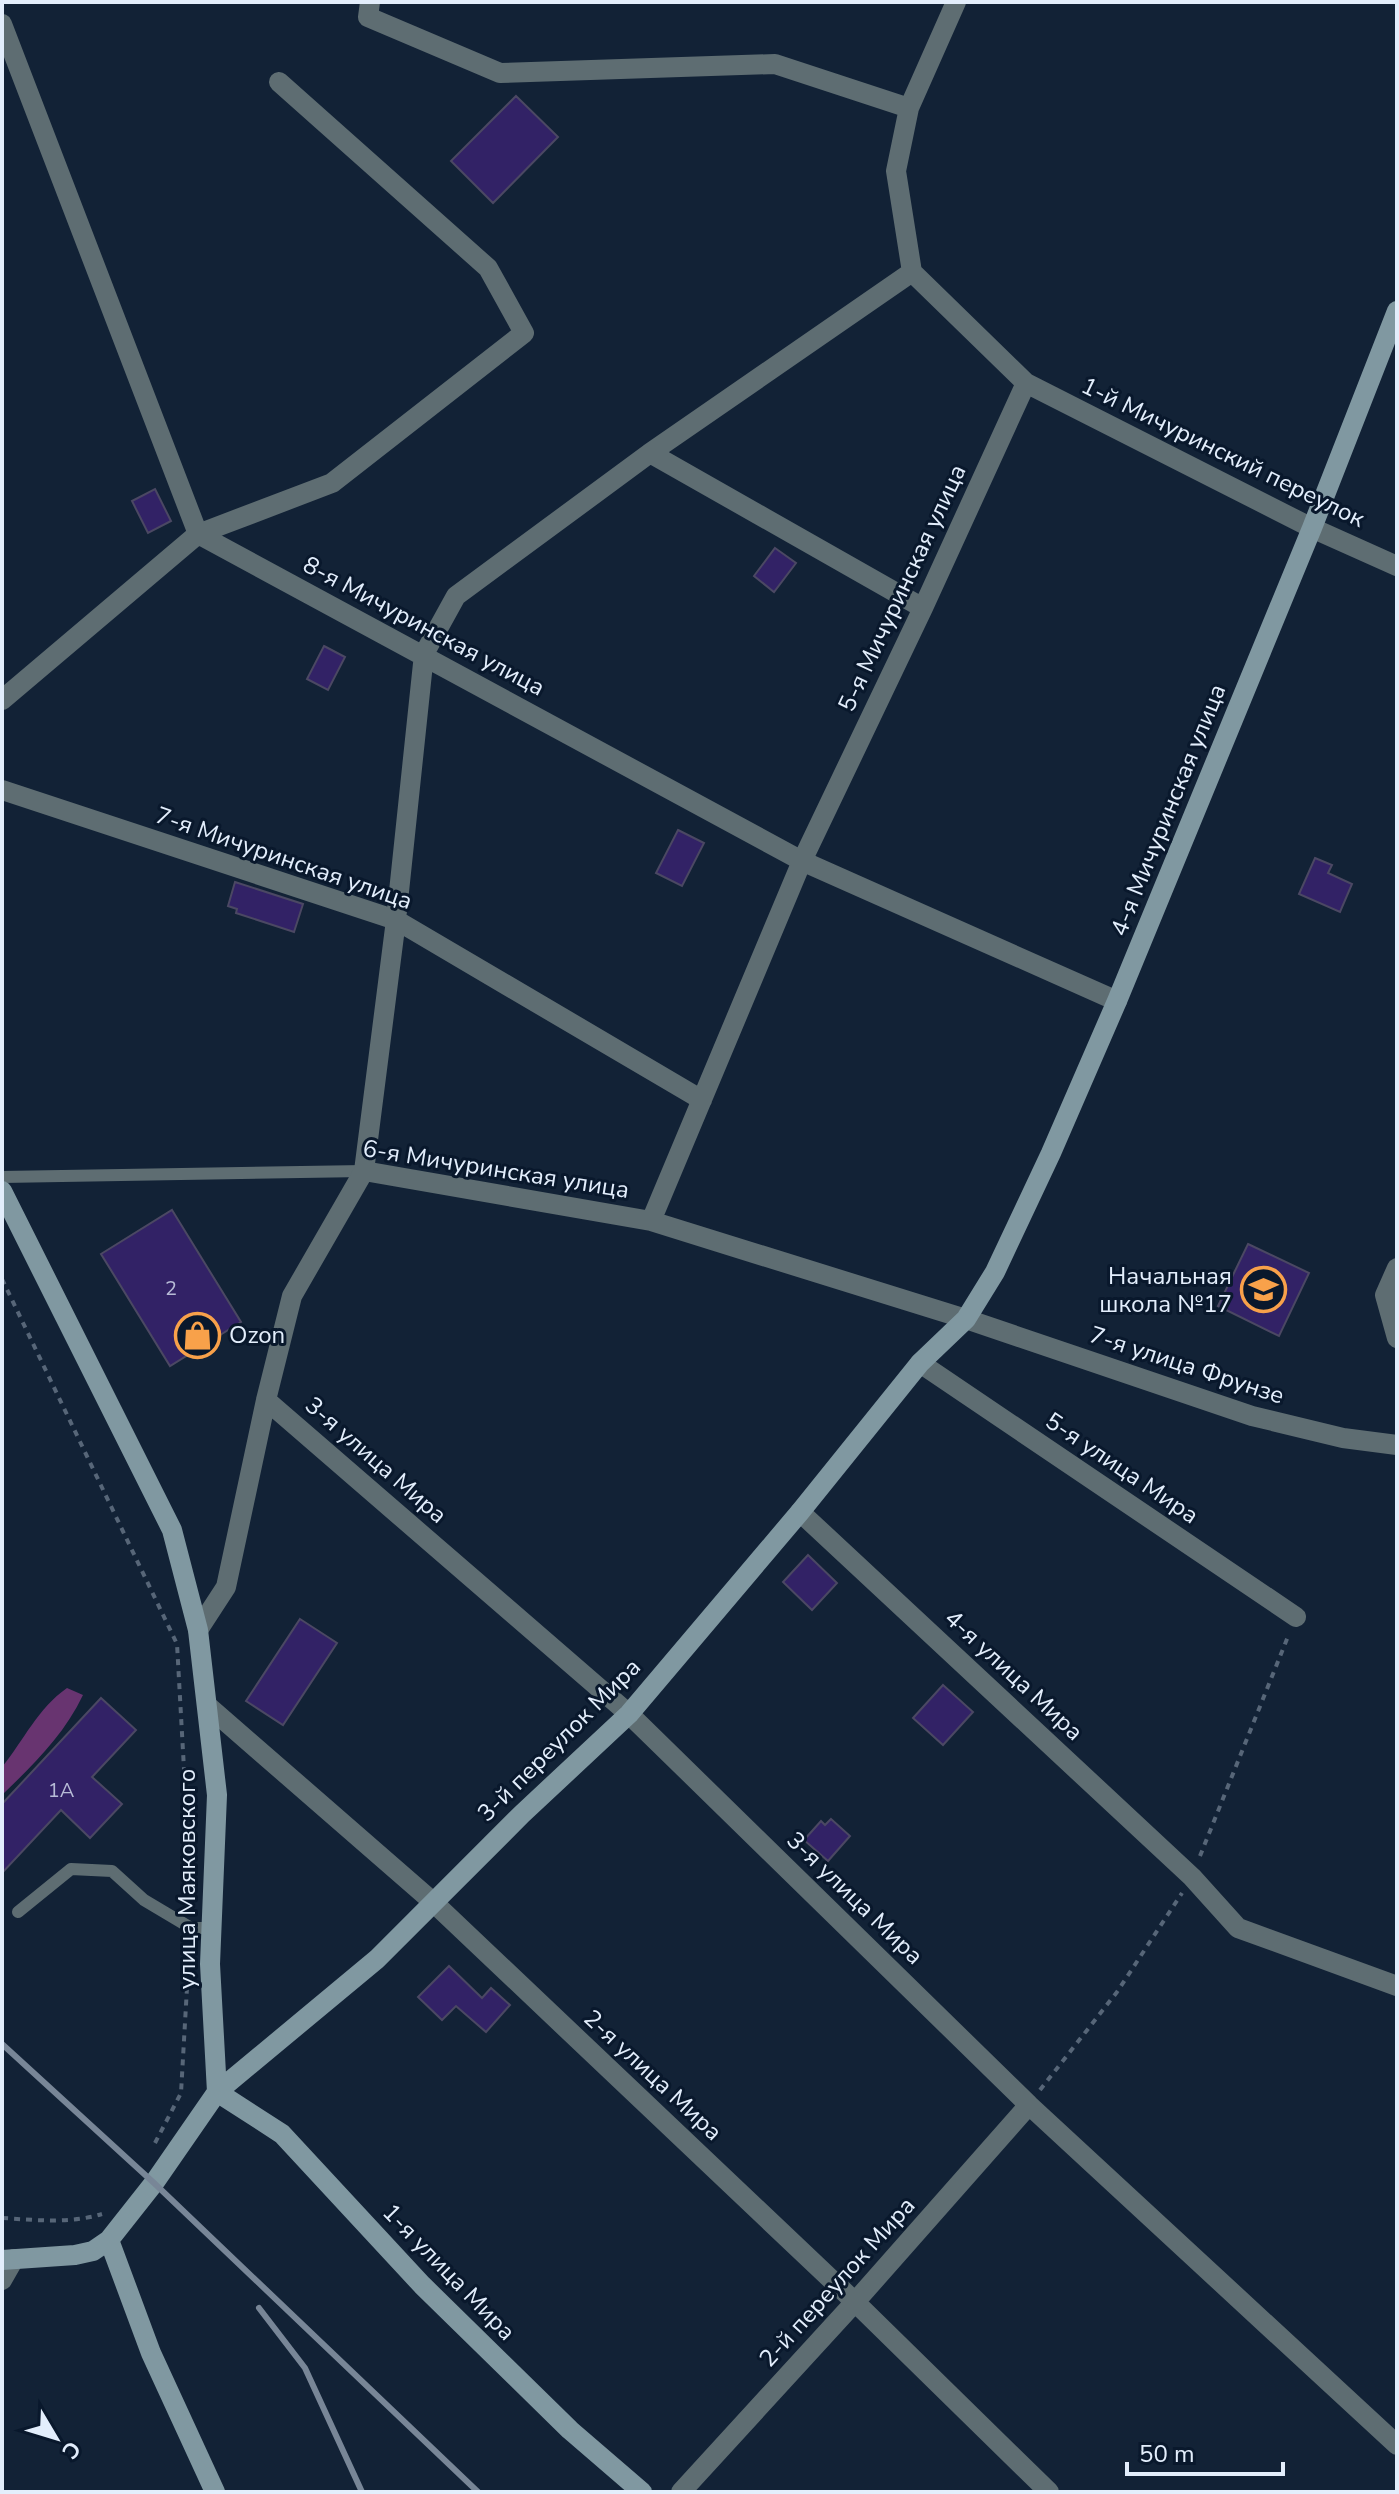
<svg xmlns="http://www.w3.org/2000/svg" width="1399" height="2494" font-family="'Nunito Sans',sans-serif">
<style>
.forest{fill:#683470}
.building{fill:#322266;stroke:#4b4863;stroke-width:2}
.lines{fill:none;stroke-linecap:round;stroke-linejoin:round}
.path{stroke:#576678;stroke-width:4;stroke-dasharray:6 6;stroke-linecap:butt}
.lane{stroke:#5e6d72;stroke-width:12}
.street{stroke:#5e6d72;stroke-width:20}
.secondary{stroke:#8098a1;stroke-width:20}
.rail{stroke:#788697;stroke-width:6}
.labels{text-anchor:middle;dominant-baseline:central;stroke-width:6;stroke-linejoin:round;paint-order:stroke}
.number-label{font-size:20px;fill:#b7bbd6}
.street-label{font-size:24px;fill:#e3eefc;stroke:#09182c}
.poi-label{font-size:24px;fill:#e3eefc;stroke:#09182c;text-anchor:end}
</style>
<rect width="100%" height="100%" fill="#122236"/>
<path class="forest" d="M67,1688L83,1695C64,1735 33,1765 2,1795V1767C24,1740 38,1708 67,1688Z"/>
<path class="building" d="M516,96L558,137L493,203L451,161Z
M155,489L171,521L148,533L132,501Z
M775,548L796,563L774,592L754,576Z
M324,646L345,657L328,690L307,679Z
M678,830L704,843L682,886L656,873Z
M1315,858L1332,865L1328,873L1352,884L1340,912L1299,894Z
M235,882L303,904L294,932L236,913L237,909L228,906Z
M172,1210L241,1322L170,1366L101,1254Z
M1248,1244L1309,1273L1279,1336L1218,1306Z
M808,1555L837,1583L812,1610L783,1582Z
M300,1619L337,1643L283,1725L246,1701Z
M943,1685L973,1712L943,1745L913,1718Z
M101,1698L136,1730L92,1777L122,1804L90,1838L61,1810L2,1873V1804Z
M831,1819L850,1836L828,1861L804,1840L821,1821L825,1825Z
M449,1966L482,1998L491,1988L510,2005L486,2032L456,2006L442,2020L418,1997Z"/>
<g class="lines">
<path class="path" d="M2,1279L177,1644L191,1894
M1200,1856L1289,1634
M1040,2090L1117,1992L1182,1893
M155,2143L181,2093L188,1970
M2,2218C37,2220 69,2224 102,2214"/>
<path class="lane" d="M2,1177L364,1171
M18,1912L71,1869L112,1871L144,1900L191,1928H212"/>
<path class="street" d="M370,2L368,17L500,73L775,64L909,108
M956,2L909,108L896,171L912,272L1026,383L1312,528L1397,566
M2,24L198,534L802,861L1117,1001
M650,453L923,608
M2,700L198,534L332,483L524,333L488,268L279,82
M2,790L396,920L702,1100
M364,1171L651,1221L966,1319L1252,1416L1343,1438L1397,1445
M651,1221L802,861L923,608L1026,383
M1397,1268L1385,1295L1397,1338
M920,1363L1296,1617
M266,1400L629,1714L1029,2105L1397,2445
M800,1512L1192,1877L1238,1928L1397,1986
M198,1630L226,1587L266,1400L292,1296L364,1171L396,920L424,654L456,596L650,453L912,272
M209,1707L433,1902L855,2302L1049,2492
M2,2280L14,2259
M681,2492L855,2302L1029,2105"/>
<path class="secondary" d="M2,1191L172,1530L198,1630L217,1795L210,1964L217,2092L154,2183L109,2240L93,2251L75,2255L2,2260
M109,2240L151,2353L215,2492
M642,2492L570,2430L422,2285L282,2134L217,2092L377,1959L522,1814L629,1714L800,1512L920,1363L966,1319L995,1272L1051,1153L1117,1001L1312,528L1397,311"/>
<path class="rail" d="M2,2044L154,2183L478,2492
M259,2308L305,2368L362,2492"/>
</g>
<defs>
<symbol id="school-ring" viewBox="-11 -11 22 22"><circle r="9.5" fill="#09182c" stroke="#f8a14a" stroke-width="1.5"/><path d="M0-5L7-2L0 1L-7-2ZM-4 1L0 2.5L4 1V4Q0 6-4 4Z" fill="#f8a14a"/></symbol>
<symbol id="shop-ring" viewBox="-11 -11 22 22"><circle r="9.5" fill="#09182c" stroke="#f8a14a" stroke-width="1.5"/><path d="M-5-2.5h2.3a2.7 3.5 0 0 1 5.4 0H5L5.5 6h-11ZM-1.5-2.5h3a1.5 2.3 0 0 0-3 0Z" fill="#f8a14a"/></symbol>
</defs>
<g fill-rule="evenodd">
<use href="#school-ring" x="1238" y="1264" width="51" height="51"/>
<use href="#shop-ring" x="172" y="1310" width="51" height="51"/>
</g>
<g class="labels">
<g class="number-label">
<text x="171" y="1288">2</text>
<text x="61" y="1790">1А</text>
</g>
<g class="street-label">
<text transform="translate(1223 452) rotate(26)">1-й Мичуринский переулок</text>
<text transform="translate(902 588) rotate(-65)">5-я Мичуринская улица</text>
<text transform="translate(424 626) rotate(28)">8-я Мичуринская улица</text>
<text transform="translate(1168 810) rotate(-68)">4-я Мичуринская улица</text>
<text transform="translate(284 858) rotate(19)">7-я Мичуринская улица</text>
<text transform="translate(496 1169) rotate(9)">6-я Мичуринская улица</text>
<text transform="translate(1187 1365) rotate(18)">7-я улица Фрунзе</text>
<text transform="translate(376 1460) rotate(41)">3-я улица Мира</text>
<text transform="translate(1122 1468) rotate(34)">5-я улица Мира</text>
<text transform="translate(1014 1675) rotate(43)">4-я улица Мира</text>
<text transform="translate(559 1740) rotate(-45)">3-й переулок Мира</text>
<text transform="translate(187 1879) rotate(-90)">улица Маяковского</text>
<text transform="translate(855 1898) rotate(44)">3-я улица Мира</text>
<text transform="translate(653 2075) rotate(43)">2-я улица Мира</text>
<text transform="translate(449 2272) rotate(46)">1-я улица Мира</text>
<text transform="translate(837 2282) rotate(-48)">2-й переулок Мира</text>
</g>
<g class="poi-label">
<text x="1232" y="1276">Начальная<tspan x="1232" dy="28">школа №17</tspan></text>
<text x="229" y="1335" text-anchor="start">Ozon</text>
</g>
</g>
<rect width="1399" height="2494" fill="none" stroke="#e3eefc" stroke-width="8"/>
<g transform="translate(56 2438) rotate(128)" stroke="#09182c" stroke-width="6" paint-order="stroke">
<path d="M0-6L14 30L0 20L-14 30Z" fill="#e3eefc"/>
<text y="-12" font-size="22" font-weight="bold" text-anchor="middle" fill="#e3eefc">С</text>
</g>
<path d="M1127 2462v12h156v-12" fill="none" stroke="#e3eefc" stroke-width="4"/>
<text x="1139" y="2462" font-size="24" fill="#e3eefc" stroke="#09182c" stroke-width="6" paint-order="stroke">50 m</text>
</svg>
